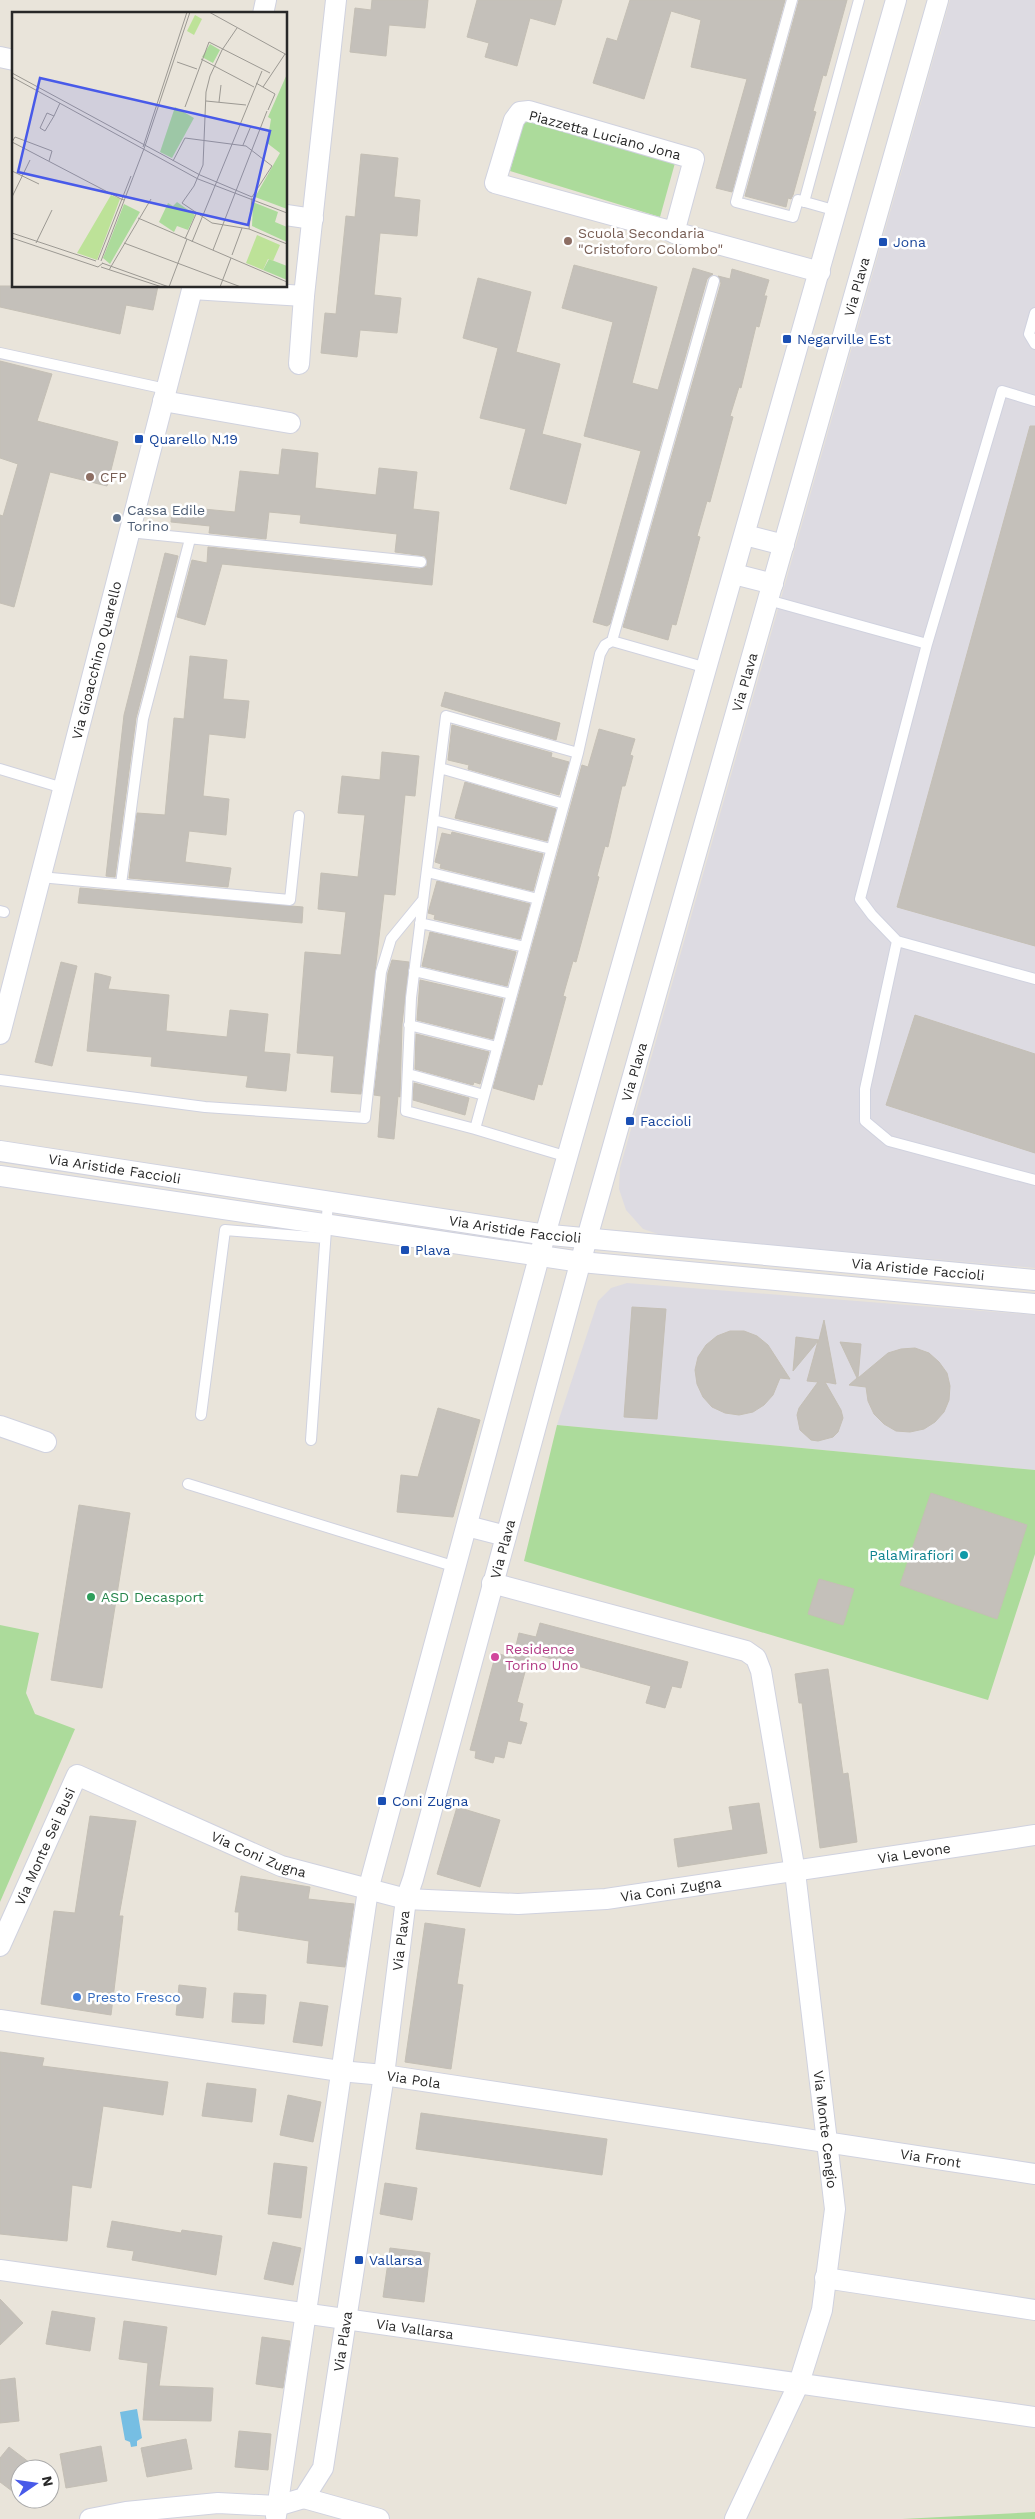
<svg xmlns="http://www.w3.org/2000/svg" width="1035" height="2519" font-family="'Work Sans',sans-serif">
<style>
.industrial{fill:#dddbe2}
.green{fill:#acdb9b}
.water{fill:#76bee3}
.building{fill:#c4c0ba;stroke:#c4bfb5}
.lines{fill:none;stroke-linecap:round;stroke-linejoin:round}
.service-casing{stroke:#d0d2df;stroke-width:12}
.minor-casing{stroke:#d0d2df;stroke-width:22}
.service{stroke:#fff;stroke-width:10}
.minor{stroke:#fff;stroke-width:20}
.education-dot{fill:#8d6e63;stroke:#fff;stroke-width:2}
.transit-dot{fill:#1a4fb4;stroke:#fff;stroke-width:2}
.service-dot{fill:#5c6f8a;stroke:#fff;stroke-width:2}
.culture-dot{fill:#0f9aa8;stroke:#fff;stroke-width:2}
.leisure-dot{fill:#2e9e5b;stroke:#fff;stroke-width:2}
.hotel-dot{fill:#d1479c;stroke:#fff;stroke-width:2}
.shop-dot{fill:#3f7fe0;stroke:#fff;stroke-width:2}
.labels{text-anchor:middle;dominant-baseline:central;stroke-width:5;stroke-linejoin:round;paint-order:stroke}
.street-label{font-size:14px;fill:#282828;stroke:#fff}
.education-label{font-size:14px;fill:#785e54;stroke:#fff;text-anchor:start}
.transit-label{font-size:14px;fill:#164399;stroke:#fff;text-anchor:start}
.service-label{font-size:14px;fill:#4e5e75;stroke:#fff;text-anchor:start}
.culture-label{font-size:14px;fill:#0d838f;stroke:#fff;text-anchor:end}
.leisure-label{font-size:14px;fill:#27864d;stroke:#fff;text-anchor:start}
.hotel-label{font-size:14px;fill:#b23c85;stroke:#fff;text-anchor:start}
.shop-label{font-size:14px;fill:#366cbe;stroke:#fff;text-anchor:start}
.inset-road{fill:none;stroke:#9c9993;stroke-width:1}
.view{fill:#485ae9;fill-opacity:0.15;stroke:#485ae9;stroke-width:2.5}
.inset-edge{fill:none;stroke:#282828;stroke-width:2.5}
</style>
<rect width="100%" height="100%" fill="#e9e4da"/>
<path class="industrial" d="M950,0H1035V1268L661,1235L643,1229L626,1210L619,1189L620,1168Z
M627,1283L1035,1315V1470L557,1425L598,1301L611,1288Z"/>
<path class="green" d="M525,118L675,163L660,217L510,171Z
M557,1425L1035,1470V1554L988,1700L524,1561Z
M0,1625L39,1633L26,1693L35,1714L75,1729L0,1902Z
M1035,2512V2519H902Z"/>
<path class="water" d="M137,2409L142,2438L137,2441V2446L131,2447L130,2442L125,2440L120,2412Z"/>
<path class="building" d="M372,0H428L425,28L389,25L386,56L350,52L355,8L371,10Z
M477,0H562L555,25L530,18L517,66L485,57L489,43L467,37Z
M630,0H785L732,192L716,188L747,79L691,67L701,20L671,11L644,99L593,83L607,38L617,41Z
M799,0H847L826,76L823,75L813,111L816,112L793,195L791,199L788,198L786,207L745,196Z
M361,154L398,158L394,197L420,200L417,236L380,233L374,295L401,298L397,333L360,330L357,357L321,353L325,313L336,314L346,216L355,217Z
M574,265L657,287L632,383L658,390L693,268L713,274L707,279L610,624L607,626L593,622L641,451L584,436L613,322L562,308Z
M732,269L769,280L764,296H767L759,327L756,326L741,388L739,387L730,416L733,417L710,502L707,501L697,536L700,537L676,625L672,624L668,640L623,627L721,283L718,276L730,279Z
M478,278L531,292L516,352L560,364L542,434L581,444L566,504L510,489L526,429L480,418L498,348L463,338Z
M0,286H158L153,310L126,305L120,334L0,307Z
M0,361L52,374L37,421L118,442L107,486L50,472L14,607L0,603V515L3,516L18,464L0,458Z
M1030,426H1035V946L897,907Z
M282,449L318,453L315,488L376,495L379,468L417,472L413,509L439,512L432,585L222,564L205,625L177,617L192,560L207,563L208,547L420,569L427,566V560L425,556L395,552L397,534L300,523L301,515L269,512L266,539L209,533L210,526L171,522L172,506L235,512L240,471L279,475Z
M165,553L178,556L136,718L115,877L106,876L124,715Z
M190,656L227,660L223,699L249,701L245,738L209,734L203,796L229,799L226,835L189,831L185,862L231,868L228,887L129,878L137,813L165,815L174,718L184,719Z
M445,692L560,723L556,740L441,706Z
M452,725L552,753L551,757L569,762L559,795L468,769L469,765L448,760Z
M599,729L635,739L630,755L633,756L625,786H622L608,847L605,846L597,876L599,877L576,962L573,961L563,996L566,997L542,1085L538,1084L534,1100L493,1088L582,765L588,767Z
M382,752L419,756L415,796L405,795L395,895L384,894L361,1094L331,1092L334,1056L297,1053L305,952L341,955L346,912L318,909L321,873L358,877L365,815L338,813L342,776L380,780Z
M465,782L556,809L547,841L455,818Z
M452,832L543,854L533,891L440,868L441,864L435,862L442,833L451,835Z
M437,881L530,904L520,939L434,919L435,915L428,913Z
M80,888L303,907L302,923L78,903Z
M430,932L516,952L507,986L422,966Z
M392,960L409,962L402,1024L400,1097L398,1096L394,1139L378,1137L381,1096L374,1095L388,973Z
M61,962L77,966L52,1066L35,1062Z
M95,973L111,977L108,989L169,995L166,1031L227,1037L230,1010L268,1014L264,1052L290,1054L286,1091L246,1087L248,1076L151,1066L152,1057L87,1051Z
M420,980L503,999L493,1039L417,1020Z
M915,1015L1035,1054V1153L886,1105Z
M416,1034L489,1052L480,1084L474,1082L473,1085L415,1069Z
M414,1083L469,1098L465,1115L413,1100Z
M632,1307L666,1309L657,1419L624,1417Z
M824,1320L836,1384L825,1382L841,1410L843,1418L838,1432L833,1437L818,1441L811,1440L800,1430L797,1415L799,1408L818,1382L807,1381L818,1341L793,1371L796,1337L819,1340Z
M730,1331H744L757,1336L768,1345L790,1379L780,1378L773,1395L764,1405L753,1412L739,1415L725,1413L712,1407L703,1397L697,1384L695,1370L698,1357L706,1345L717,1336Z
M840,1342L861,1344L858,1378L888,1353L901,1349L915,1348L929,1353L939,1362L947,1373L950,1386L949,1400L944,1412L935,1422L924,1429L910,1432L896,1431L884,1424L874,1414L868,1401L866,1387L849,1385L857,1378Z
M438,1408L480,1420L453,1517L397,1512L401,1475L418,1477Z
M931,1493L1027,1525L997,1619L900,1585Z
M79,1505L130,1513L102,1688L51,1680Z
M819,1579L854,1589L843,1625L808,1614Z
M540,1623L688,1662L681,1688L672,1686L665,1708L646,1703L651,1686L530,1653L517,1702L523,1704L519,1721L527,1723L521,1744L508,1741L504,1758L495,1756L493,1763L475,1758L476,1751L470,1750L496,1653L513,1658L519,1633L536,1637Z
M828,1669L843,1774L848,1773L857,1842L820,1848L802,1703H799L795,1674Z
M759,1803L767,1853L678,1867L674,1839L733,1830L729,1807Z
M457,1807L500,1820L480,1887L437,1874Z
M90,1816L136,1821L119,1916H123L111,2015L41,2004L54,1911L75,1913Z
M241,1876L310,1887L308,1899L354,1904L345,1967L307,1963L309,1941L238,1930L239,1912H235Z
M425,1923L465,1929L457,1984L463,1985L451,2069L405,2062Z
M179,1985L206,1988L203,2018L176,2015Z
M234,1993L266,1995L264,2024L232,2022Z
M300,2002L328,2006L322,2046L293,2042Z
M0,2052L44,2058L42,2066L168,2082L163,2115L103,2106L91,2188L72,2185L67,2241L0,2234Z
M207,2083L256,2089L252,2122L202,2116Z
M288,2095L321,2102L313,2142L280,2135Z
M421,2113L607,2139L602,2175L416,2149Z
M274,2163L307,2167L301,2218L268,2214Z
M385,2183L417,2188L412,2220L380,2214Z
M112,2221L181,2233L182,2230L222,2236L216,2275L132,2260L134,2251L107,2247Z
M273,2242L301,2248L293,2285L264,2279Z
M390,2248L430,2253L424,2302L383,2297Z
M0,2299L23,2323L0,2345Z
M52,2311L95,2318L90,2351L46,2344Z
M124,2321L167,2327L159,2386L213,2388L211,2421L143,2420L148,2363L119,2359Z
M262,2337L290,2341L283,2388L256,2384Z
M15,2378L19,2421L0,2423V2380Z
M239,2431L271,2434L268,2470L235,2467Z
M186,2439L192,2469L147,2477L141,2448Z
M101,2446L107,2481L66,2488L60,2454Z
M9,2447L38,2469H20V2497L0,2482V2458Z"/>
<g class="lines">
<defs>
<path id="service" d="M792,0L736,202L793,217L798,200L837,211
M804,202L859,0
M1035,313L1029,334L1035,344
M0,353L166,389
M129,532L421,562
M768,600L927,644L860,899L872,915L897,941L1035,979
M612,641L714,281
M927,644L1002,391L1035,401
M440,768L564,804
M0,769L63,788
M433,820L551,849
M427,872L538,899
M40,877L290,900L299,816
M121,884L143,719L190,539
M0,911L4,912
M420,923L525,947
M897,941L865,1089V1121L889,1141L1035,1180
M414,971L512,994
M409,1025L497,1047
M408,1074L484,1095
M0,1080L205,1107L365,1118L381,972L391,939L423,900
M475,1129L406,1111L411,998L446,716L578,753
M568,1157L475,1129L578,753L600,654L605,645L612,641L707,668
M201,1415L225,1230L325,1238
M311,1440L328,1202
M188,1484L456,1567"/>
<g id="minor">
<path d="M263,14L266,0"/>
<path d="M0,57L14,60"/>
<path d="M286,215L313,219"/>
<path d="M674,233L694,159L529,111L520,112L514,120L495,183L820,272"/>
<path d="M192,289L304,296L336,0"/>
<path d="M299,364L304,296"/>
<path d="M163,401L290,423"/>
<path d="M745,535L784,545"/>
<path d="M734,574L773,584"/>
<path id="s1" d="M0,1034L193,286"/>
<path id="s2" d="M0,1151L540,1234L1035,1280"/>
<path d="M0,1176L581,1262L1035,1304"/>
<path d="M0,1426L46,1442"/>
<path d="M467,1526L506,1536"/>
<path id="s3" d="M492,1583L746,1651L756,1658L761,1671L795,1872L835,2209L822,2310L799,2383L735,2519"/>
<path id="s4" d="M0,1946L77,1775L281,1866L406,1899L518,1904L606,1899L1035,1835"/>
<path id="s5" d="M0,2020L340,2071L384,2075L1035,2174"/>
<path id="s6" d="M0,2270L1035,2417"/>
<path d="M825,2278L1035,2310"/>
<path d="M304,2498L379,2519"/>
<path d="M276,2516L368,1890L545,1235L896,0"/>
<path id="s7" d="M90,2519L126,2512L218,2503L277,2506L304,2498L323,2468L384,2075L406,1899L413,1879L587,1238L938,0"/>
</g>
</defs>
<use href="#service" class="service-casing"/>
<use href="#minor" class="minor-casing"/>
<use href="#service" class="service"/>
<use href="#minor" class="minor"/>
</g>
<g class="education-dot">
<circle cx="568" cy="241" r="5"/>
<circle cx="90" cy="477" r="5"/>
</g>
<g class="transit-dot">
<rect x="878" y="237" width="10" height="10" rx="2.5"/>
<rect x="782" y="334" width="10" height="10" rx="2.5"/>
<rect x="134" y="434" width="10" height="10" rx="2.5"/>
<rect x="625" y="1116" width="10" height="10" rx="2.5"/>
<rect x="400" y="1245" width="10" height="10" rx="2.5"/>
<rect x="377" y="1796" width="10" height="10" rx="2.5"/>
<rect x="354" y="2255" width="10" height="10" rx="2.5"/>
</g>
<circle class="service-dot" cx="117" cy="518" r="5"/>
<circle class="culture-dot" cx="964" cy="1555" r="5"/>
<circle class="leisure-dot" cx="91" cy="1597" r="5"/>
<circle class="hotel-dot" cx="495" cy="1657" r="5"/>
<circle class="shop-dot" cx="77" cy="1997" r="5"/>
<g class="labels">
<g class="street-label">
<text transform="translate(605 135) rotate(15)">Piazzetta Luciano Jona</text>
<text stroke="none"><textPath href="#s7" startOffset="2501">Via Plava</textPath></text>
<text stroke="none"><textPath href="#s1" startOffset="386">Via Gioacchino Quarello</textPath></text>
<text stroke="none"><textPath href="#s7" startOffset="2090">Via Plava</textPath></text>
<text stroke="none"><textPath href="#s7" startOffset="1685">Via Plava</textPath></text>
<text stroke="none"><textPath href="#s2" startOffset="116">Via Aristide Faccioli</textPath></text>
<text stroke="none"><textPath href="#s2" startOffset="521">Via Aristide Faccioli</textPath></text>
<text stroke="none"><textPath href="#s2" startOffset="926">Via Aristide Faccioli</textPath></text>
<text stroke="none"><textPath href="#s7" startOffset="1190">Via Plava</textPath></text>
<text stroke="none"><textPath href="#s4" startOffset="109">Via Monte Sei Busi</textPath></text>
<text stroke="none"><textPath href="#s4" startOffset="386">Via Coni Zugna</textPath></text>
<text stroke="none"><textPath href="#s4" startOffset="1052">Via Levone</textPath></text>
<text stroke="none"><textPath href="#s4" startOffset="806">Via Coni Zugna</textPath></text>
<text stroke="none"><textPath href="#s7" startOffset="785">Via Plava</textPath></text>
<text stroke="none"><textPath href="#s5" startOffset="418">Via Pola</textPath></text>
<text stroke="none"><textPath href="#s3" startOffset="752">Via Monte Cengio</textPath></text>
<text stroke="none"><textPath href="#s5" startOffset="941">Via Front</textPath></text>
<text stroke="none"><textPath href="#s6" startOffset="419">Via Vallarsa</textPath></text>
<text stroke="none"><textPath href="#s7" startOffset="380">Via Plava</textPath></text>
</g>
<g class="education-label">
<text x="578" y="233">Scuola Secondaria<tspan x="578" dy="16">"Cristoforo Colombo"</tspan></text>
<text x="100" y="477">CFP</text>
</g>
<g class="transit-label">
<text x="893" y="242">Jona</text>
<text x="797" y="339">Negarville Est</text>
<text x="149" y="439">Quarello N.19</text>
<text x="640" y="1121">Faccioli</text>
<text x="415" y="1250">Plava</text>
<text x="392" y="1801">Coni Zugna</text>
<text x="369" y="2260">Vallarsa</text>
</g>
<g class="service-label">
<text x="127" y="510">Cassa Edile<tspan x="127" dy="16">Torino</tspan></text>
</g>
<g class="culture-label">
<text x="954" y="1555">PalaMirafiori</text>
</g>
<g class="leisure-label">
<text x="101" y="1597">ASD Decasport</text>
</g>
<g class="hotel-label">
<text x="505" y="1649">Residence<tspan x="505" dy="16">Torino Uno</tspan></text>
</g>
<g class="shop-label">
<text x="87" y="1997">Presto Fresco</text>
</g>
</g>
<g transform="translate(12 12)">
<rect width="275" height="275" fill="#e9e4da"/>
<path d="M198,32L208,38L201,51L190,45ZM275,62V197L243,185L268,141L255,131L259,107L256,105ZM163,95L182,106L160,146L148,140ZM165,190L183,203L176,218L165,214L162,220L147,210L156,191L161,194ZM241,190L266,200L263,210L275,215V230L240,214ZM112,192L128,200L98,252L91,246ZM257,247L275,254V268L251,258Z" fill="#acdb9b"/>
<path d="M183,3L190,7L182,23L175,19ZM99,183L108,187L85,248L65,241ZM245,223L268,233L261,249L256,247L251,258L234,251Z" fill="#bde298"/>
<path class="inset-road" d="M197,0L275,43M225,16L210,38L198,64L194,80L191,153L182,174L170,191L200,211L237,217L275,232M189,47L242,75M165,50L185,57M0,61L188,163L240,185M0,65L186,167L275,201M244,71L263,82L256,98M251,75L273,42M194,89L234,93M207,90L209,73M173,95L197,30L258,61M42,104L35,101L28,116L33,119L42,104L48,91M231,133L239,114M131,135L175,0M37,149L40,139L3,125L0,130L109,187L112,188M161,149L173,126L234,134L260,154L240,185M0,159L27,172M0,185L18,148M126,206L275,270M237,217L240,186M0,221L84,249M0,226L86,255L91,251M173,227L184,202M180,230L250,59M24,231L40,198M112,231L229,275M201,238L255,99M220,243L230,216M86,248L119,164M89,249L133,134L178,0M90,251L157,275M89,255L150,275M97,258L139,187M157,275L175,227M208,275L219,246"/>
<path class="view" d="M28,66L258,119L236,213L6,160Z"/>
<rect width="275" height="275" class="inset-edge"/>
</g>
<g transform="translate(35 2484) rotate(77)"><circle r="24" fill="#ffffff" stroke="#a9a9a9"/>
<path d="M0-4L9 19L0 12L-9 19Z" fill="#485ae9"/>
<text y="-8" font-size="14" font-weight="bold" text-anchor="middle" fill="#282828">N</text>
</g>
</svg>
